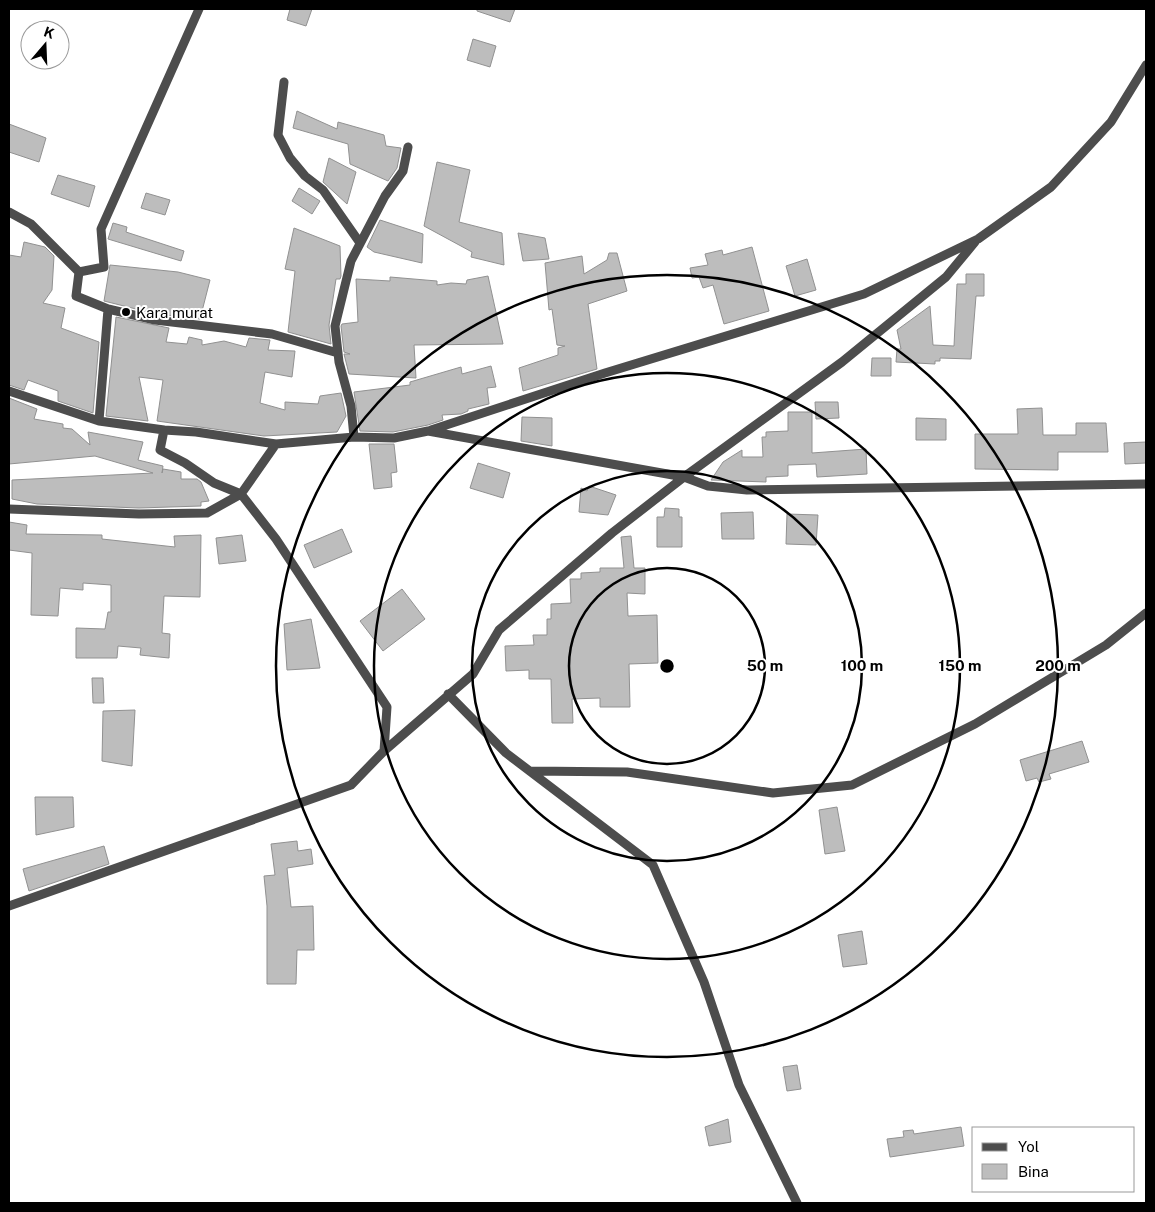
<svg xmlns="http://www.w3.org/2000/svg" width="1155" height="1212" font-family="'Public Sans',sans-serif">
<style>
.building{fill:#bdbdbd;stroke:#919191}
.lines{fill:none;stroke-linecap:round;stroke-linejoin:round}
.minor{stroke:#4d4d4d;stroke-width:9}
.ring{fill:none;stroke:#000;stroke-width:2.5}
.poi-dot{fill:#000;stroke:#fff;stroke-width:2}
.labels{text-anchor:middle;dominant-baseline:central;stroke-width:4;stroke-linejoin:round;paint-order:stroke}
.poi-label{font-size:15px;fill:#000;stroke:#fff;text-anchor:start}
.centre{fill:#000;stroke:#fff;stroke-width:2.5}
.ring-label{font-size:15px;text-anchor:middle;font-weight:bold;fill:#000;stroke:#fff;stroke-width:4;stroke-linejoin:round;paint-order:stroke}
</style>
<rect width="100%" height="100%" fill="#fff"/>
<path class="building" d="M290,9H312L306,26L287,20Z
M477,9H515L510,22L477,11Z
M473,39L496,46L490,67L467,60Z
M297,111L337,129L338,122L384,135L386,146L401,148L397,168L388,181L350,164L348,144L293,128Z
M9,124L46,138L39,162L9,152Z
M329,158L356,172L347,204L323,182Z
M437,162L470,170L459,222L502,233L504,265L471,257L472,252L424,226Z
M58,175L95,186L89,207L51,194Z
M299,188L320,201L312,214L292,201Z
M146,193L170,200L165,215L141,208Z
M380,220L423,234L422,263L374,252L367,247Z
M113,223L127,227L126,232L184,251L181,261L108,239Z
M294,228L340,246L341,276L340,279H336L329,325L331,344L288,332L295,271L285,269Z
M518,233L545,238L549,259L523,261Z
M24,242L45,247L54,256L52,290L43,303L65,308L61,328L99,342L93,413L58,401V391L28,380L24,390L9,385V255L21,257Z
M752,247L769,311L724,324L713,285L703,288L699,277L692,278L690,268L708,265L705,254L722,250L723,255Z
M609,253H617L627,291L588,304L597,369L523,391L519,368L558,355V348L565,346L557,345L552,309L549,310L545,263L582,256L584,274L607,260Z
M807,259L816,290L795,296L786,266Z
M110,265L178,272L210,280L200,319L156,314L104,301Z
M966,274H984V296H976L971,359L940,358V361H935V364L896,362L897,349H901L897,330L930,306L933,345L954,346L957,284H966Z
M488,276L503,344L414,345L416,378L349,374L344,354H350L344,352L341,326L342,324L358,322L356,279L390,281V277L437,281V285L451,283L466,284L467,280Z
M116,317L169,328L166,342L187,344L189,337L202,340V345L224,341L246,347L249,338L270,340L268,350L295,351L292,377L265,372L260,403L285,410V402L318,404L320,396L341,393L346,416L337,432L264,436L157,421L163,380L139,377L148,421L106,416Z
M872,358H891V376H871Z
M491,366L496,387L487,388L489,404L468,409V411L461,414L442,415L443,420L428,425L393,432L360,431L354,392L410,385V382L461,367L462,374Z
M9,398L37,409L34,419L63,424V428L72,429L90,445L88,432L143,442L138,460L163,466L162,473L163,469L181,472V479H197L201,482L209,501L201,502V506L139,508L37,504L12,499V480L153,473L95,456L9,464Z
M815,402H838L839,418L816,419Z
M1042,408L1043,435H1076V423H1106L1108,452H1058V470L975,469V434H1018L1017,409Z
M788,412H812V453L866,449L867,474L817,477L816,464L788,465V476L766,477V482L711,480L723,462L742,450V457H763L762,437H766V432L788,431Z
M522,417L552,418V446L521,441Z
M916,418L946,419V440H916Z
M1146,442V463L1125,464L1124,443Z
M369,444H394L397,472L391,473L392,487L374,489Z
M478,463L510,473L503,498L470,488Z
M589,486L616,495L608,515L579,512L581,488L587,491Z
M665,508L679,509V517H682V547H657V517H664Z
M753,512L754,539H722L721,513Z
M787,514L818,515L816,545L786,544Z
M9,522L27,525L26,534L102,535V539L175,547L174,536L201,535L200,597L164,596L162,633L170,634L169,658L140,655L141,648L118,646L117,658H76V628L105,629L108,612H111V585L83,583V590L60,588L58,616L31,615L32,553L9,550Z
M342,529L352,552L314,568L304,545Z
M242,535L246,561L219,564L216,538Z
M631,536L634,568H645V594L627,593L628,616L657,615L658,663L629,664L630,707H600V698L572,699L573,723H552L551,679H529V670L506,671L505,646L534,645L533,635H547V619H551V604L571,603L570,579H581V573L600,572V568H624L621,537Z
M402,589L425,619L383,651L360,621Z
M311,619L320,668L287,670L284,624Z
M92,678H103L104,703H93Z
M135,710L132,766L102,761L103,711Z
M1082,741L1089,762L1049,774L1051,779L1039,782L1037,778L1026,781L1020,760Z
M35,797H73L74,827L36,835Z
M837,807L845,851L825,854L819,810Z
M297,841L298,851L311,849L313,864L287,868L291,907L313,906L314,950H297L296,984H267V906L264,876L275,875L271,844Z
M104,846L109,864L29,891L23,869Z
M862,931L867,964L843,967L838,935Z
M797,1065L801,1089L787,1091L783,1067Z
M728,1119L731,1142L709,1146L705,1127Z
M961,1127L964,1146L890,1157L887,1139L904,1137L903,1131L913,1130L914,1134Z"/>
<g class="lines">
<path class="minor" d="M284,82L278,135L290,158L305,176L323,190L360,243
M9,212L31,224L79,272L76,296L108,309L99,421L164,430L160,450L185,463L214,483L241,494L276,539L387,707L384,751L351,785L9,906
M79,272L104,267L101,229L199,9
M108,309L155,320L272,334L338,353
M9,391L99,421
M164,430L196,432L276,444
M431,430L605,373L864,294L978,239L1051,187L1111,122L1146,65
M354,437L351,406L339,362L335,326L351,261L385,196L403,171L408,147
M9,509L139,514L207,513L241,494L276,444L354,437L394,438L428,431L684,477L708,486L747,490L1146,484
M448,694L506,753L653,865L704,982L739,1085L797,1203
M384,751L473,674L499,630L612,533L684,477L842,362L946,277L975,242
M531,771L627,772L773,793L852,785L975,724L1106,645L1146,613"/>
</g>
<g class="ring">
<circle cx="667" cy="666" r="98"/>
<circle cx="667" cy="666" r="195"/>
<circle cx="667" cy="666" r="293"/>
<circle cx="667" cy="666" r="391"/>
</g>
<circle class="poi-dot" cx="126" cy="312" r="5"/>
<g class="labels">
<g class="poi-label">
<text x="136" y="312">Kara murat</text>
</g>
</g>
<circle cx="667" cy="666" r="8" class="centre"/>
<g class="ring-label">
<text x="765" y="671">50 m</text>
<text x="862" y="671">100 m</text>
<text x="960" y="671">150 m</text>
<text x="1058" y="671">200 m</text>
</g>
<rect width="1155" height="1212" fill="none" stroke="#000000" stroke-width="20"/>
<rect x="972" y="1127" width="162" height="65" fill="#ffffff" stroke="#999999"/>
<rect x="982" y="1143" width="25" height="8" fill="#4d4d4d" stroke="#999999"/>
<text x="1018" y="1152" font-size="15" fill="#000000">Yol</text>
<rect x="982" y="1164" width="25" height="15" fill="#bdbdbd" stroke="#999999"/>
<text x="1018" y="1177" font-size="15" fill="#000000">Bina</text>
<g transform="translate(45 45) rotate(19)"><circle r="24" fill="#ffffff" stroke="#999999"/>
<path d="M0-4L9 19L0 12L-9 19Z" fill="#000000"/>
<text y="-8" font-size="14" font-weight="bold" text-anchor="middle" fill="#000000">K</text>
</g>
</svg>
